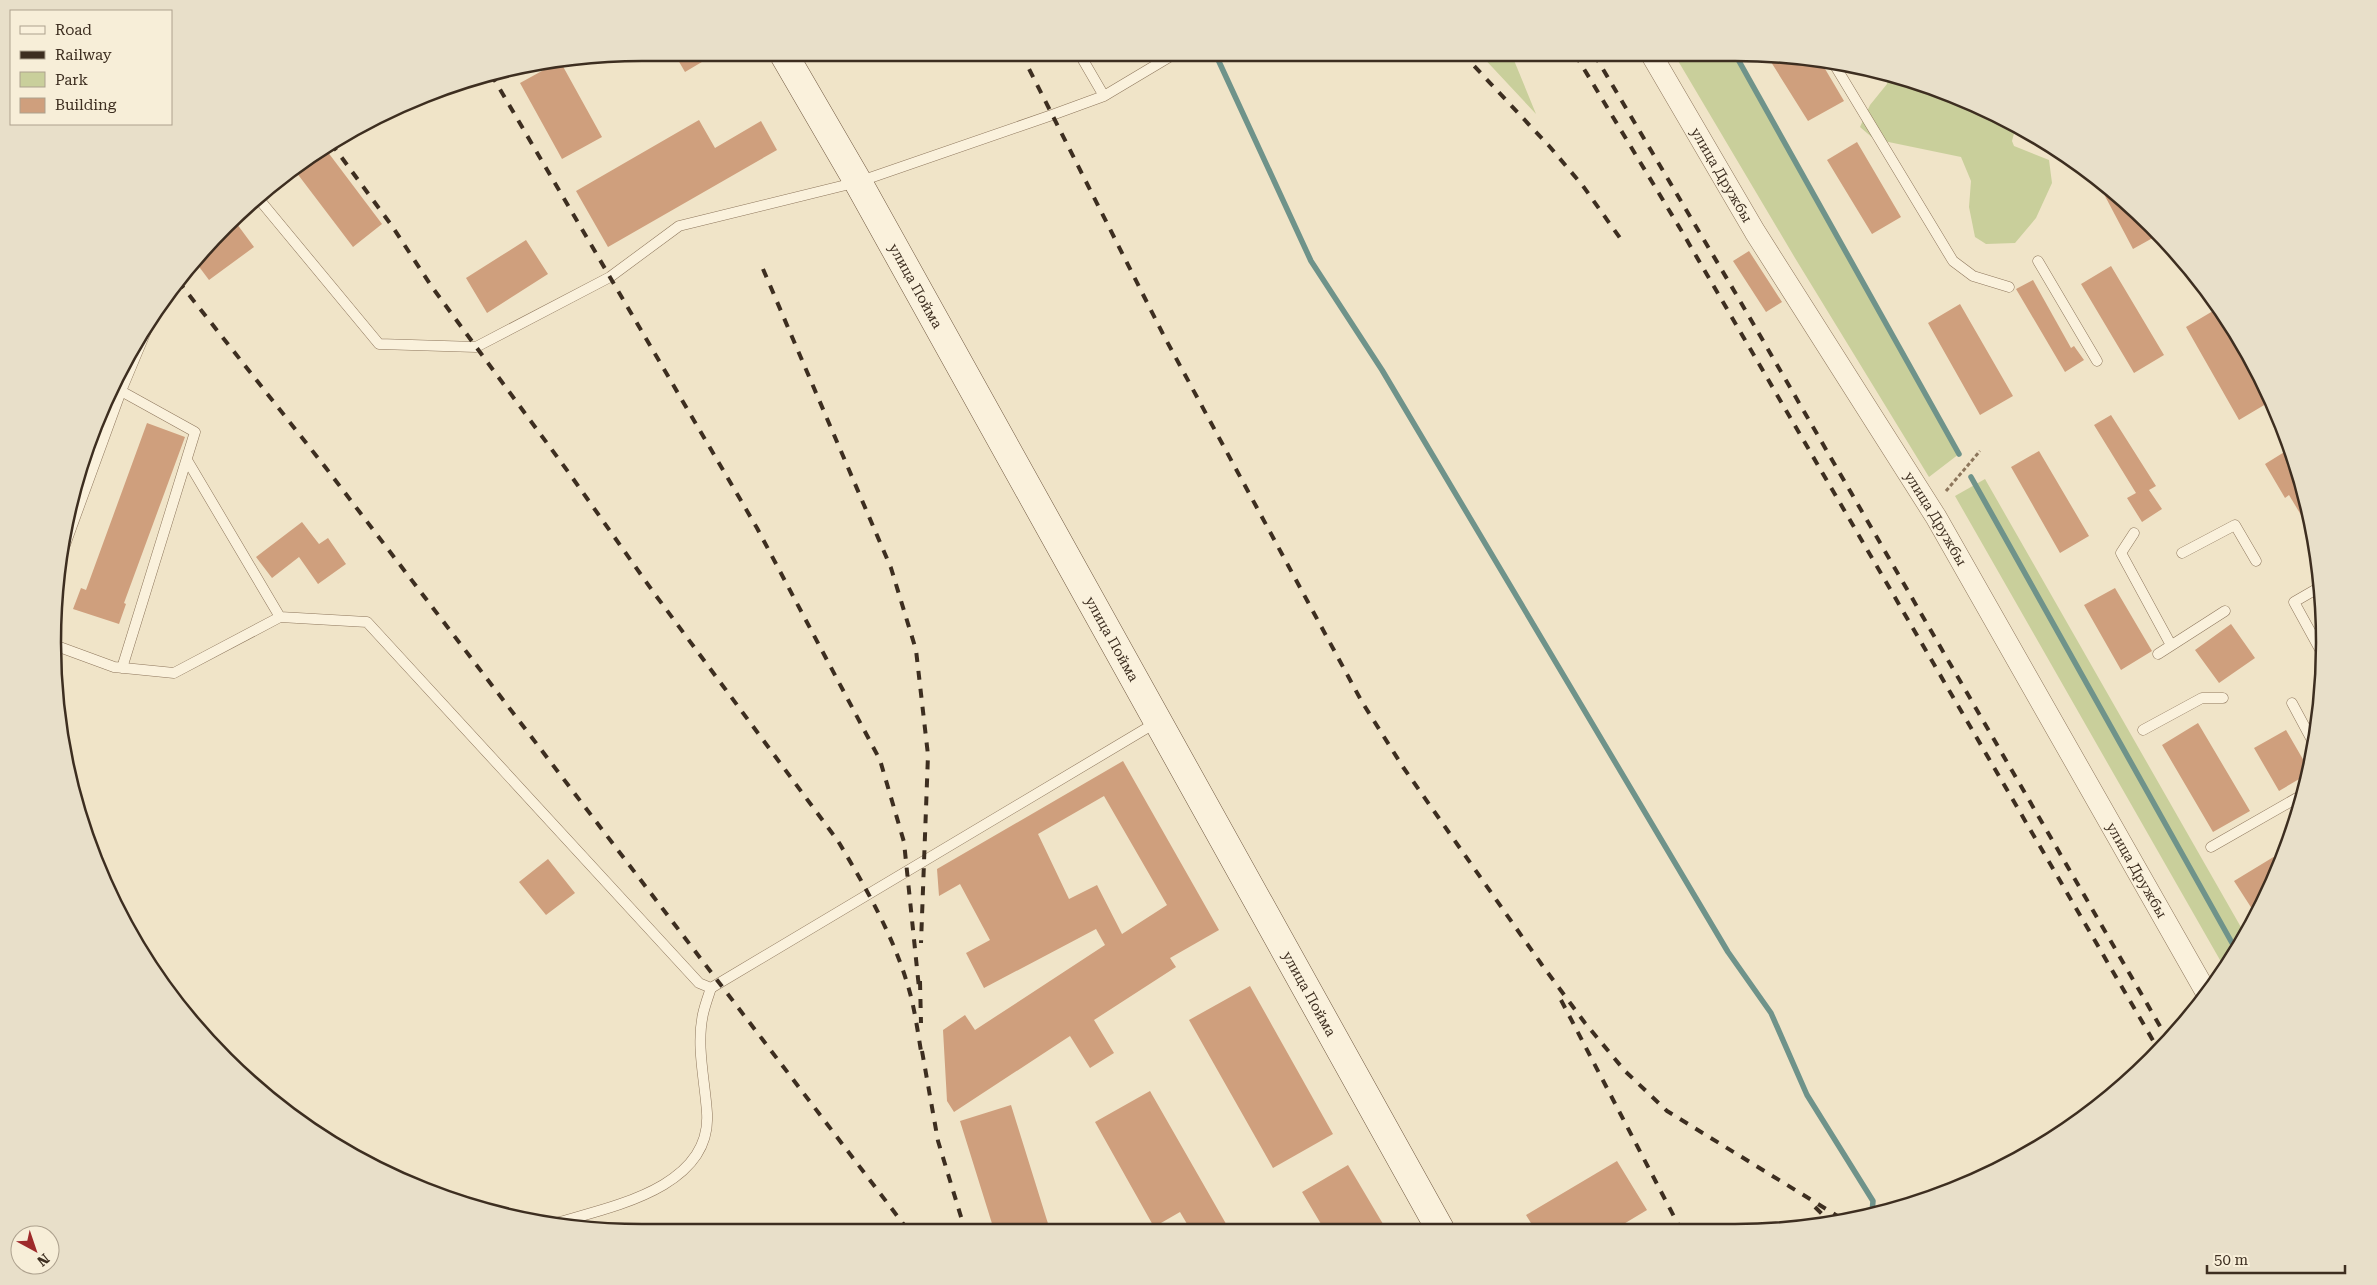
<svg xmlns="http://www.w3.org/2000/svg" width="2377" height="1285" font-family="'Roboto Serif',serif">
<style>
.green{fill:#c9cf9b}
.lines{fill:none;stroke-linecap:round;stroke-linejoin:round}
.stream{stroke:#6f938a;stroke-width:5.5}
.building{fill:#cf9f7d;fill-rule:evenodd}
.lane-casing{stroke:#8d765c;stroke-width:11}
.street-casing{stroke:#8d765c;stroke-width:22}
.secondary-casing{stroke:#6f573f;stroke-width:29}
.path{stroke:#8d765c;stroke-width:3;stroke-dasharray:4 2.5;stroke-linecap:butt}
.lane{stroke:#faf1dc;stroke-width:10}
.street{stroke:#faf1dc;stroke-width:21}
.secondary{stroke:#faf1dc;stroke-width:28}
.rail{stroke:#3d2e20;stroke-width:4;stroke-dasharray:9 9;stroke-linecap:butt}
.labels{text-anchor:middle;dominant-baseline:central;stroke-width:5;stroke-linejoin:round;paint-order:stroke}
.street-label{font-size:14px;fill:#3d2e20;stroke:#f7eed8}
.rim{fill:none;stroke:#3d2e20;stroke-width:2.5}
</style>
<rect width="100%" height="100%" fill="#f0e4c8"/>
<path class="green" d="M1479,53H1511L1536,114Z
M1674,54H1735L1959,454L1929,477L1795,258Z
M1889,74L2016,126L2012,141L2014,146L2049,160L2052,183L2036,218L2015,243L1986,244L1975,237L1969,207L1971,181L1961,157L1874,139L1860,127L1870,105L1887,84Z
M1985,479L2246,936L2224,967L1955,496Z"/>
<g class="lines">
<path class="stream" d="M1215,53L1311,261L1382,370L1728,952L1771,1013L1807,1095L1873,1201L1872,1213
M1735,54L1959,454
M1971,477L2236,950"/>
</g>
<path class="building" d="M674,53H717L685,72Z
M1766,54L1821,62L1844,101L1808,121Z
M560,61L602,137L562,159L520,83Z
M699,120L715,148L761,121L777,150L608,247L576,191Z
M1857,142L1901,217L1872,234L1827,160Z
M324,147L382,224L353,247L293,168Z
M2096,179L2123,199L2158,235L2133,249Z
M234,220L254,247L209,280L194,260Z
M526,240L548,274L487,313L466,278Z
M1749,251L1782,302L1766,312L1733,261Z
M2111,266L2164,355L2134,373L2081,284Z
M2033,280L2071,348L2074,346L2084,360L2065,372L2016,289Z
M1960,304L2013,396L1980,415L1928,323Z
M2218,308L2264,381L2271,401L2239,420L2186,327Z
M2111,415L2156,486L2149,490L2162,509L2142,522L2127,498L2136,493L2094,425Z
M147,423L185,437L124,603L126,604L119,624L73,609L81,588L86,590Z
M2289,449L2304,490L2310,530L2289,495L2285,498L2265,464Z
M2039,451L2089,536L2060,553L2011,467Z
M302,522L319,544L328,538L346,564L318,584L299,557L272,578L256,557Z
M2115,588L2152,651L2121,670L2084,605Z
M2231,624L2255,658L2219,683L2195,650Z
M2198,723L2250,811L2213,832L2162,745Z
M2286,730L2308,768L2306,775L2279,791L2254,748Z
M1123,761L1219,930L1170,958L1176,967L1094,1020L1114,1053L1090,1068L1070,1036L954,1112L947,1101L943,1030L965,1015L975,1030L1105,945L1096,929L984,988L966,953L990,940L960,884L939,896L937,869ZM1104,796L1167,905L1122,934L1097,885L1069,899L1038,834Z
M2285,850L2275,872L2256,915L2234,881Z
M548,859L575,893L546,915L519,882Z
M1250,986L1333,1134L1273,1168L1189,1020Z
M1150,1091L1229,1229H1190L1180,1212L1154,1227L1095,1122Z
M1011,1105L1050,1230H994L960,1121Z
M1617,1161L1647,1210L1617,1228H1534L1526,1215Z
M1348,1165L1386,1229H1324L1302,1192Z"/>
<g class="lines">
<defs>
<path id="lane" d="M1079,53L1104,96
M1834,64L1953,261L1973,276L2009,287
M258,198L379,344L476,347L610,277L679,226L858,182L1052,115L1104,96L1176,53
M2038,261L2097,361
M187,460L280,617
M2134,533L2121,553L2171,645
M62,553L121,391L114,385
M2182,553L2235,525L2256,561
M2320,587L2294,602L2322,653
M54,645L114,667L174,673L280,617L367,622L699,983L711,988L1157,722
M2158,654L2225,611
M122,668L195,432L121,391L154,312
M2292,703L2314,744
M2143,730L2202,698H2223
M2211,847L2302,795
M556,1223C610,1207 712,1188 707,1113C705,1081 696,1046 703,1014C705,1005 708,997 711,988"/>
<g id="street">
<path id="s1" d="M1651,54L1755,232L1936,517L2206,992"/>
</g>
<g id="secondary">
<path id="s2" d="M783,53L858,182L1440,1229"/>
</g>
</defs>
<use href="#lane" class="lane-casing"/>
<use href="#street" class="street-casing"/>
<use href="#secondary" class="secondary-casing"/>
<path class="path" d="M1946,491L1980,451"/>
<use href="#lane" class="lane"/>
<use href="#street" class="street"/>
<use href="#secondary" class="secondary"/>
<path class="rail" d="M1021,53L1164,336L1362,702L1403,767L1542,965L1585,1023L1625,1071L1667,1111L1844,1220
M1462,53L1550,147L1583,186L1620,238
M1575,54L1681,230L2158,1049
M1594,54L1736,294L2168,1040
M491,74L757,528L880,760L904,842L919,988
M331,143L392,226L432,287L569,473L654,593L838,841C865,886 893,935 908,986C915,1009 918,1034 922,1057
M763,269L891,568L916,650L928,755L921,943
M178,281L326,468L908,1230
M920,981L921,1023
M1561,1000L1680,1228
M922,1051L938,1141L965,1230
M1815,1207L1831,1223"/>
</g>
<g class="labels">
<g class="street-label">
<text stroke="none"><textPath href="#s1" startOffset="140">улица Дружбы</textPath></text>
<text stroke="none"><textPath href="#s2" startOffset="268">улица Пойма</textPath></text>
<text stroke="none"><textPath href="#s1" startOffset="545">улица Дружбы</textPath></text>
<text stroke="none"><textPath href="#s2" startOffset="672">улица Пойма</textPath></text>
<text stroke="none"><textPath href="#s1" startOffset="950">улица Дружбы</textPath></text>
<text stroke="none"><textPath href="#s2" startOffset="1078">улица Пойма</textPath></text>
</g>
</g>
<path d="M0 0H2377V1285H0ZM642 61H1735A581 581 0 0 1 2316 642V643A581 581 0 0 1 1735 1224H642A581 581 0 0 1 61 643V642A581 581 0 0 1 642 61Z" fill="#e8dfc9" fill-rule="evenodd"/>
<path class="rim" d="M642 61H1735A581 581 0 0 1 2316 642V643A581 581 0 0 1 1735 1224H642A581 581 0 0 1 61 643V642A581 581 0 0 1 642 61Z"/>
<rect x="10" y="10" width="162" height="115" fill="#f7eed8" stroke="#ada18e"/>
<rect x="20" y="26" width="25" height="8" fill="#faf1dc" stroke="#ada18e"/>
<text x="55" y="35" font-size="15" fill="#3d2e20">Road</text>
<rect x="20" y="51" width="25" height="8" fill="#3d2e20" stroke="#ada18e"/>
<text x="55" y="60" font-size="15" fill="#3d2e20">Railway</text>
<rect x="20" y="72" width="25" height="15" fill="#c9cf9b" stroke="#ada18e"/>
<text x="55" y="85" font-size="15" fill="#3d2e20">Park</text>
<rect x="20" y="98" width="25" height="15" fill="#cf9f7d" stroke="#ada18e"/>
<text x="55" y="110" font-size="15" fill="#3d2e20">Building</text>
<g transform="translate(35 1250) rotate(140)"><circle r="24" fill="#f7eed8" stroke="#ada18e"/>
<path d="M0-4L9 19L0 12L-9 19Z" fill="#9e2a2b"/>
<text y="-8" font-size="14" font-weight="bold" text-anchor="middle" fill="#3d2e20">N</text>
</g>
<path d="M2207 1265v8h138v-8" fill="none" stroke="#3d2e20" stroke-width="2.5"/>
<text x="2214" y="1265" font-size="15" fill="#3d2e20" stroke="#f7eed8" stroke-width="4" paint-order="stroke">50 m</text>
</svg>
